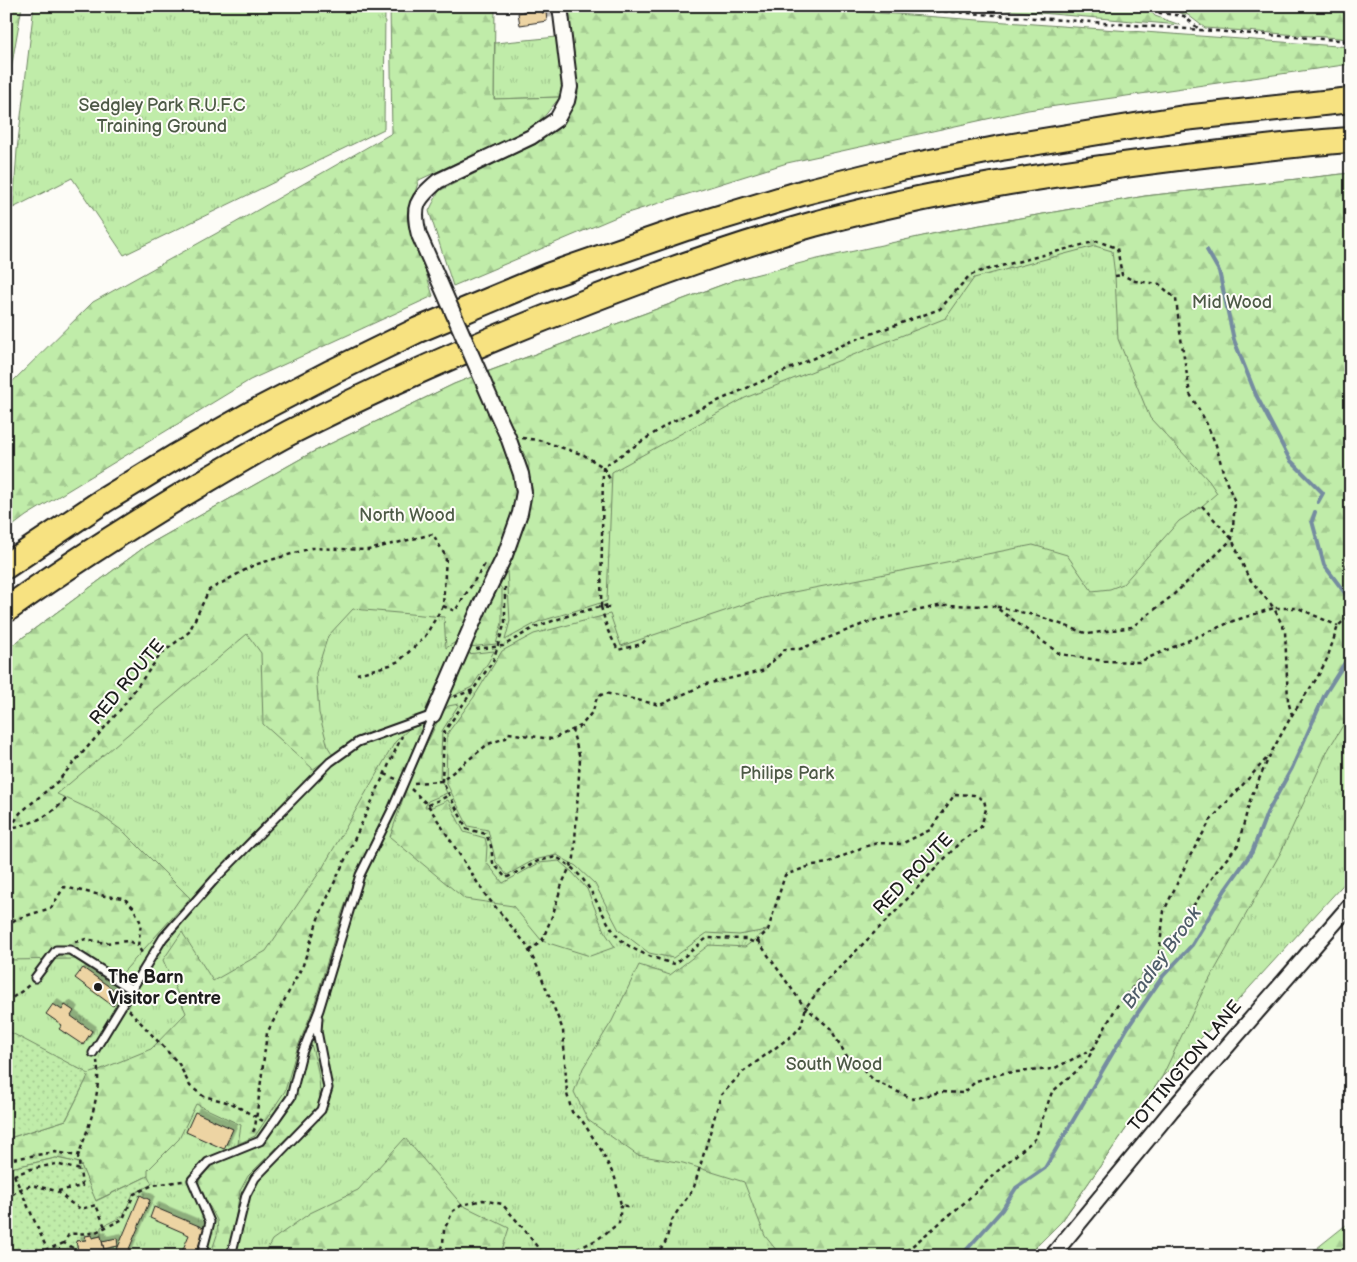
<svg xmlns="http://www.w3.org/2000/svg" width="1357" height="1262" font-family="'Balsamiq Sans',sans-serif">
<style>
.grass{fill:url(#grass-tufts);stroke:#6e8462}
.forest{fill:url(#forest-firs);stroke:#6e8462}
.garden{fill:url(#garden-dots);stroke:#6e8462}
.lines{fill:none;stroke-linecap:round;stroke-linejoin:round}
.stream{stroke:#748ca0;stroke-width:4}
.building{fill:#edd4a3;stroke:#1c1c1c;filter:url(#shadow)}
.service-casing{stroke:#1c1c1c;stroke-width:11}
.minor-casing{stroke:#1c1c1c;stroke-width:18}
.motorway-casing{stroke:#1c1c1c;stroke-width:28}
.path{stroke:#1c1c1c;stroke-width:2.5;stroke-dasharray:4 4;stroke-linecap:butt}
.service{stroke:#fdfcf7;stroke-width:7}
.minor{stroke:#fdfcf7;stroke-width:14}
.motorway{stroke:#f7e281;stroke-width:24}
.minor-bridge-casing{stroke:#1c1c1c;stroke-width:18;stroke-linecap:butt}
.minor-bridge{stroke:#fdfcf7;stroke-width:14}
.poi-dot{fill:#1c1c1c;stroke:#fdfcf7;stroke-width:2}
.labels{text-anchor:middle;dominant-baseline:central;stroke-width:4;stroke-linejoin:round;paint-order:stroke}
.park-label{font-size:18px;fill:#4d5a46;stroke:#fdfcf7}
.street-label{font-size:18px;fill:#1c1c1c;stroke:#fdfcf7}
.poi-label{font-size:18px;font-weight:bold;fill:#1c1c1c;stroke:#fdfcf7;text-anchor:start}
.water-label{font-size:19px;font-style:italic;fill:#4f5d69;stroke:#fdfcf7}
</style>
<defs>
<pattern id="grass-tufts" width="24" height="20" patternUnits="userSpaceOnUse" patternTransform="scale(1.25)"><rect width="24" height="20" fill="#c0eca9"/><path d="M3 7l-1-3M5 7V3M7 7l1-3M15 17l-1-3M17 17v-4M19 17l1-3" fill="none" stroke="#a4ca91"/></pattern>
<pattern id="forest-firs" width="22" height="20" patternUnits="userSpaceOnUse" patternTransform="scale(1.25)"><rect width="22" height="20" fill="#c0eca9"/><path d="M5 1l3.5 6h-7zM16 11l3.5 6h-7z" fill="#a4ca91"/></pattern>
<pattern id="garden-dots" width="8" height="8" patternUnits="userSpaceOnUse" patternTransform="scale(1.25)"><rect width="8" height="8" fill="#c0eca9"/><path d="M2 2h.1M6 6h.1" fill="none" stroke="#a4ca91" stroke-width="1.8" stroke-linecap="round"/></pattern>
<filter id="shadow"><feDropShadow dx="4.5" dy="-4.5" stdDeviation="0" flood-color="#0004"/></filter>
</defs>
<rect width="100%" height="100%" fill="#fdfcf7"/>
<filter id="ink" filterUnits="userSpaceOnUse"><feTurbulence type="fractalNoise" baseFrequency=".02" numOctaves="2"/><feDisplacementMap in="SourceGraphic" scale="10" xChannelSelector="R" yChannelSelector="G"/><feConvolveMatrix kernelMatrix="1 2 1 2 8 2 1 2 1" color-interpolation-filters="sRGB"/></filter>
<g filter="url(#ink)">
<path class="grass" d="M34,6H385L384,129L124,255L72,178L13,208L17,150Z
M557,37L562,86L560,97L494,99L495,43Z
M1351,173V876L1230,1009L1162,1077L1062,1221L1027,1256H6V650L146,546L311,453L454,384L735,280L941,232L1145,196Z"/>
<path class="forest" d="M6,6H22L6,98Z
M390,6H495L494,99L560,97L543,118L525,131L419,180L408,214L433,296L250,380L26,516L6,531V388L93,302L235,223L392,133Z
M572,6H785L1351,47V64L1028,110L787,163L621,215L453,286L429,211L439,191L539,142L563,119L578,94L567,9Z
M958,6H1146L1155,16L1180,25Z
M1160,6H1351V39L1205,28L1188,15L1163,8Z
M1351,173V712L1328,750L1281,852L1203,991L1162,1077L1062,1221L1027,1256H781L765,1236L744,1182L683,1163L637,1155L588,1120L574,1092L583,1068L612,1021L639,965L670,975L709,945L745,947L767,930L739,935L707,933L673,958L649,953L619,930L595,884L576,866L557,855L534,860L507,875L496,862L488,830L468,826L446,782L447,734L474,697L502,651L534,634L610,614L621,646L763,598L1033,545L1067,555L1092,591L1110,589L1123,584L1179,521L1202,506L1217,493L1209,481L1150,418L1118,339L1115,276L1112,251L1095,246L974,278L946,318L745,398L612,472L607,601L538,622L505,640L510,621L507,571L527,507L529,464L484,373L735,280L813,260L941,232L1145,196Z
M474,376L513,471L518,489V508L459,640L446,648L444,617L353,609L328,636L316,673L319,713L328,747L333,755L312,770V768L263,724L261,653L247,634L57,794L96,812L124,832L190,898L118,978L75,959L6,960V650L146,546L311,453L454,384Z
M499,585L502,589V623L496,644L469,647Z
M494,651L489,661L472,687L449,698L467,654Z
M459,704L442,731L440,778L447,793L428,801L425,807H432L448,800L464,832L485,838L487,846L486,862L503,883L539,863L559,861L572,872L587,889L604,931L615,947L590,956L542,941L513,906L465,899L390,837L409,781L441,714L448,706Z
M424,724L388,809L357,873L342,913L313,1009L297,1049L285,1091L255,1136L238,1144L241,1125L196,1104L179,1139L148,1170V1176L95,1201L80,1163L56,1158L6,1169V1139L66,1120L89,1074L151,1049L186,1013L163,960L182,932L213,981L266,951L323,867L395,742L410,728Z
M311,1044C317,1065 322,1084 319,1106L248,1176L240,1191L229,1256H210L218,1232L217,1220L210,1207L201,1197L198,1184L202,1174L212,1163L261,1143L293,1098L303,1053L309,1045Z
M405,1138L462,1205L509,1228L500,1256H263L272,1240L310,1213L358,1190Z
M1351,1221V1256H1307Z"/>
<path class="garden" d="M6,1030L89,1074L66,1120L6,1139Z
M56,1158L80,1163L96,1201L148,1176L152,1184L133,1194L123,1216L101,1227V1236L92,1238V1235L86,1236V1240L76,1241L79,1255L118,1246L116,1252L123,1256H6V1169Z"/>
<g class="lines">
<path class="stream" d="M1207,250L1219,271L1234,340L1256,395L1290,460L1323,493L1318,502
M1315,512L1312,521L1324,565L1351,601
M961,1256L1002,1210L1016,1188L1045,1168L1128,1027L1163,976L1192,945L1225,890L1252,852L1267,813L1292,768L1325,694L1351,653"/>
</g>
<path class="building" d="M542,9V13L546,12L547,21L520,25L518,13Z
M83,968L121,995L113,1006L75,978Z
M53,1004L62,1010L65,1005L74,1011L71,1016L92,1031L83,1045L59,1029L62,1025L46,1014Z
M195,1112L233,1129L224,1149L186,1132Z
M140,1195L150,1200L126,1256H123L116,1252Z
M154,1207L206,1229L194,1256H180L189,1235L150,1218Z
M92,1235V1238L101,1236L104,1250L79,1255L76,1241L86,1240L85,1236Z
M117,1238L118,1246L104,1249L102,1241Z"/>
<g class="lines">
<defs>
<path id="service" d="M35,978L56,950H70L131,989
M93,1053L163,938L215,879L330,762L358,742L433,715
M201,1256L210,1222L192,1180L208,1162L260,1141L291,1097L302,1053L319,1010L360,875L392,810L433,715
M231,1256L246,1195L255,1178L321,1110L328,1088L317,1031L318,1018"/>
<path id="minor" d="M419,235C412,206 416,200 438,181L531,137L557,119L567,101L570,87L560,6
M433,715L481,604L505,555L520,513L524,492L521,474L508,437L496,411
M1052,1256L1171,1111L1351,904"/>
<path id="motorway" d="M6,566L103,501L175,457L251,414L332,372L418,330L550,275L686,228L805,192L901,168L1001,148L1184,118L1351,100
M6,610C71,563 138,521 207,480C234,464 261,448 289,433C377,388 468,348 560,312C643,279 728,248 814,224C931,192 1051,174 1170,159C1231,152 1290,144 1351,140"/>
</defs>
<use href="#service" class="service-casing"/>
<use href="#minor" class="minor-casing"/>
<use href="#motorway" class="motorway-casing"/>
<path class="path" d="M872,6L1351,41
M1153,6L1160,13L1184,16L1200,30
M1115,276L1122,275
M522,438L539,440L584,455L603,467L611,481
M1351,484L1346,570L1351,582
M1202,506L1232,539L1248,577L1274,608H1298L1338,626
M505,587V622L493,661L444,732L442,781L467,829L486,834L491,846L493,863L506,878L538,861L556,857C592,877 593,902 614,932C626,950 656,959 675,964L707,938L746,939L755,943L768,930L785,875L813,865L828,863L863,847L878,843L901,844L930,830L955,794L974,795L984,800L986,809L981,827L961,841L896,911L826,981L806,1007L801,1026L794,1034L743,1072L721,1095L694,1187C688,1198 680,1206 674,1217C664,1232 673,1245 650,1256
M443,606L455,611L485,564
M601,607L608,631L618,650L642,644L648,637
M609,608L601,607L603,467L671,422L854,340L940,309L969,276L978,272L1097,241L1117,248L1122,275L1135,281L1159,284L1176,299L1180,332L1190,394L1205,420L1216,445L1225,479L1235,502L1232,539L1212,559L1172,596L1132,627L1088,634L1038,616L994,606
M476,649L503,646L535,627L576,613L608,605
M454,697L473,690
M385,774L396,779
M414,783L442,781L488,744L506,738L508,733L552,739L581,726L593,711L597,697L605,693L660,705L706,684L762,671L786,649H800L871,621L943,605L994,606L1060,654L1104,661L1139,662L1233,621L1274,608L1285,631L1288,701L1292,715
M411,789L428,805L484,893L525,943L537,966L563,1030L567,1094L572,1112L583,1122L601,1150L615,1178L621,1205L632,1207
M428,805L450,795
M6,828C30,826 50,816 66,799
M6,835L20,813L57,782L120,710L161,654L189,632L209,590L254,565L312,548L368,550L433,534L446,557L443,606L424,638L399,661L390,665L357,674
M6,926L16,919L51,908L64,887L105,896L124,898L133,907L141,923L138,946L143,955
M758,941L803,1005L830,1028L846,1055L875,1081L913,1099L940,1092L964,1093L976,1081L1004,1073L1053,1069L1093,1049
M75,942L86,939L105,943L129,941L138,946
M529,951L542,941L553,914L562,884L574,858L580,758L572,730
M1159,954L1164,911L1190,856L1210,821L1267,758
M6,1002L22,991L29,985
M129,1010L179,1064L190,1086L203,1096L231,1103L263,1121
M253,1132L255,1128L267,1033L303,965L319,916L402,736
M6,1160L55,1152L78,1156C89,1127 102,1092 97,1061
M14,1175L47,1249
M6,1178L31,1169L56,1164L80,1170L78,1156
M58,1191L82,1186L80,1170
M6,1199L20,1189L32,1185L57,1191L71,1203L81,1209L96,1205L105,1227
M30,1256L64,1243
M73,1256V1248L64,1243L69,1234L94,1233L123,1219L134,1194L153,1185L183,1181
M436,1256L443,1244L444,1230L453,1211L462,1205L483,1200L502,1204L524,1229L544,1256
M563,1256L598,1239L619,1223L621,1205
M900,1256L964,1203L1003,1166L1035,1139L1052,1092L1085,1064L1117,1006L1159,956L1219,868L1238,845L1251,797L1270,755L1292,715L1317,678L1327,659L1338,626L1351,614"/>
<use href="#service" class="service"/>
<use href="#minor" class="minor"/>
<use href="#motorway" class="motorway"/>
<defs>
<path id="minor-bridge" d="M419,235L496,411"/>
</defs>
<use href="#minor-bridge" class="minor-bridge-casing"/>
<use href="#minor-bridge" class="minor-bridge"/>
</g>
</g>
<circle class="poi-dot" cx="98" cy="987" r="5"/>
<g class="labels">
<g class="park-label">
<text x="162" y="105">Sedgley Park R.U.F.C<tspan x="162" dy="21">Training Ground</tspan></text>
<text x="1232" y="302">Mid Wood</text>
<text x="407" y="515">North Wood</text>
<text x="787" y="773">Philips Park</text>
<text x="834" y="1064">South Wood</text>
</g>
<g class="street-label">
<text transform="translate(127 682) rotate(-50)">RED ROUTE</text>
<text transform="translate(913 874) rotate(-46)">RED ROUTE</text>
<text transform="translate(1185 1066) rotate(-50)">TOTTINGTON LANE</text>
</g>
<g class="poi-label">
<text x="108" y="977">The Barn<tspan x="108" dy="21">Visitor Centre</tspan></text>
</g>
<g class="water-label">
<text transform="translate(1162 958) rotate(-54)">Bradley Brook</text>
</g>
</g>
<rect width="1357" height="1262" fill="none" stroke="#fdfcf7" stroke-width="25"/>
<rect x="12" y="12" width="1332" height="1237" fill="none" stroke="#1c1c1c" stroke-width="2" filter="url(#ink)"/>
</svg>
